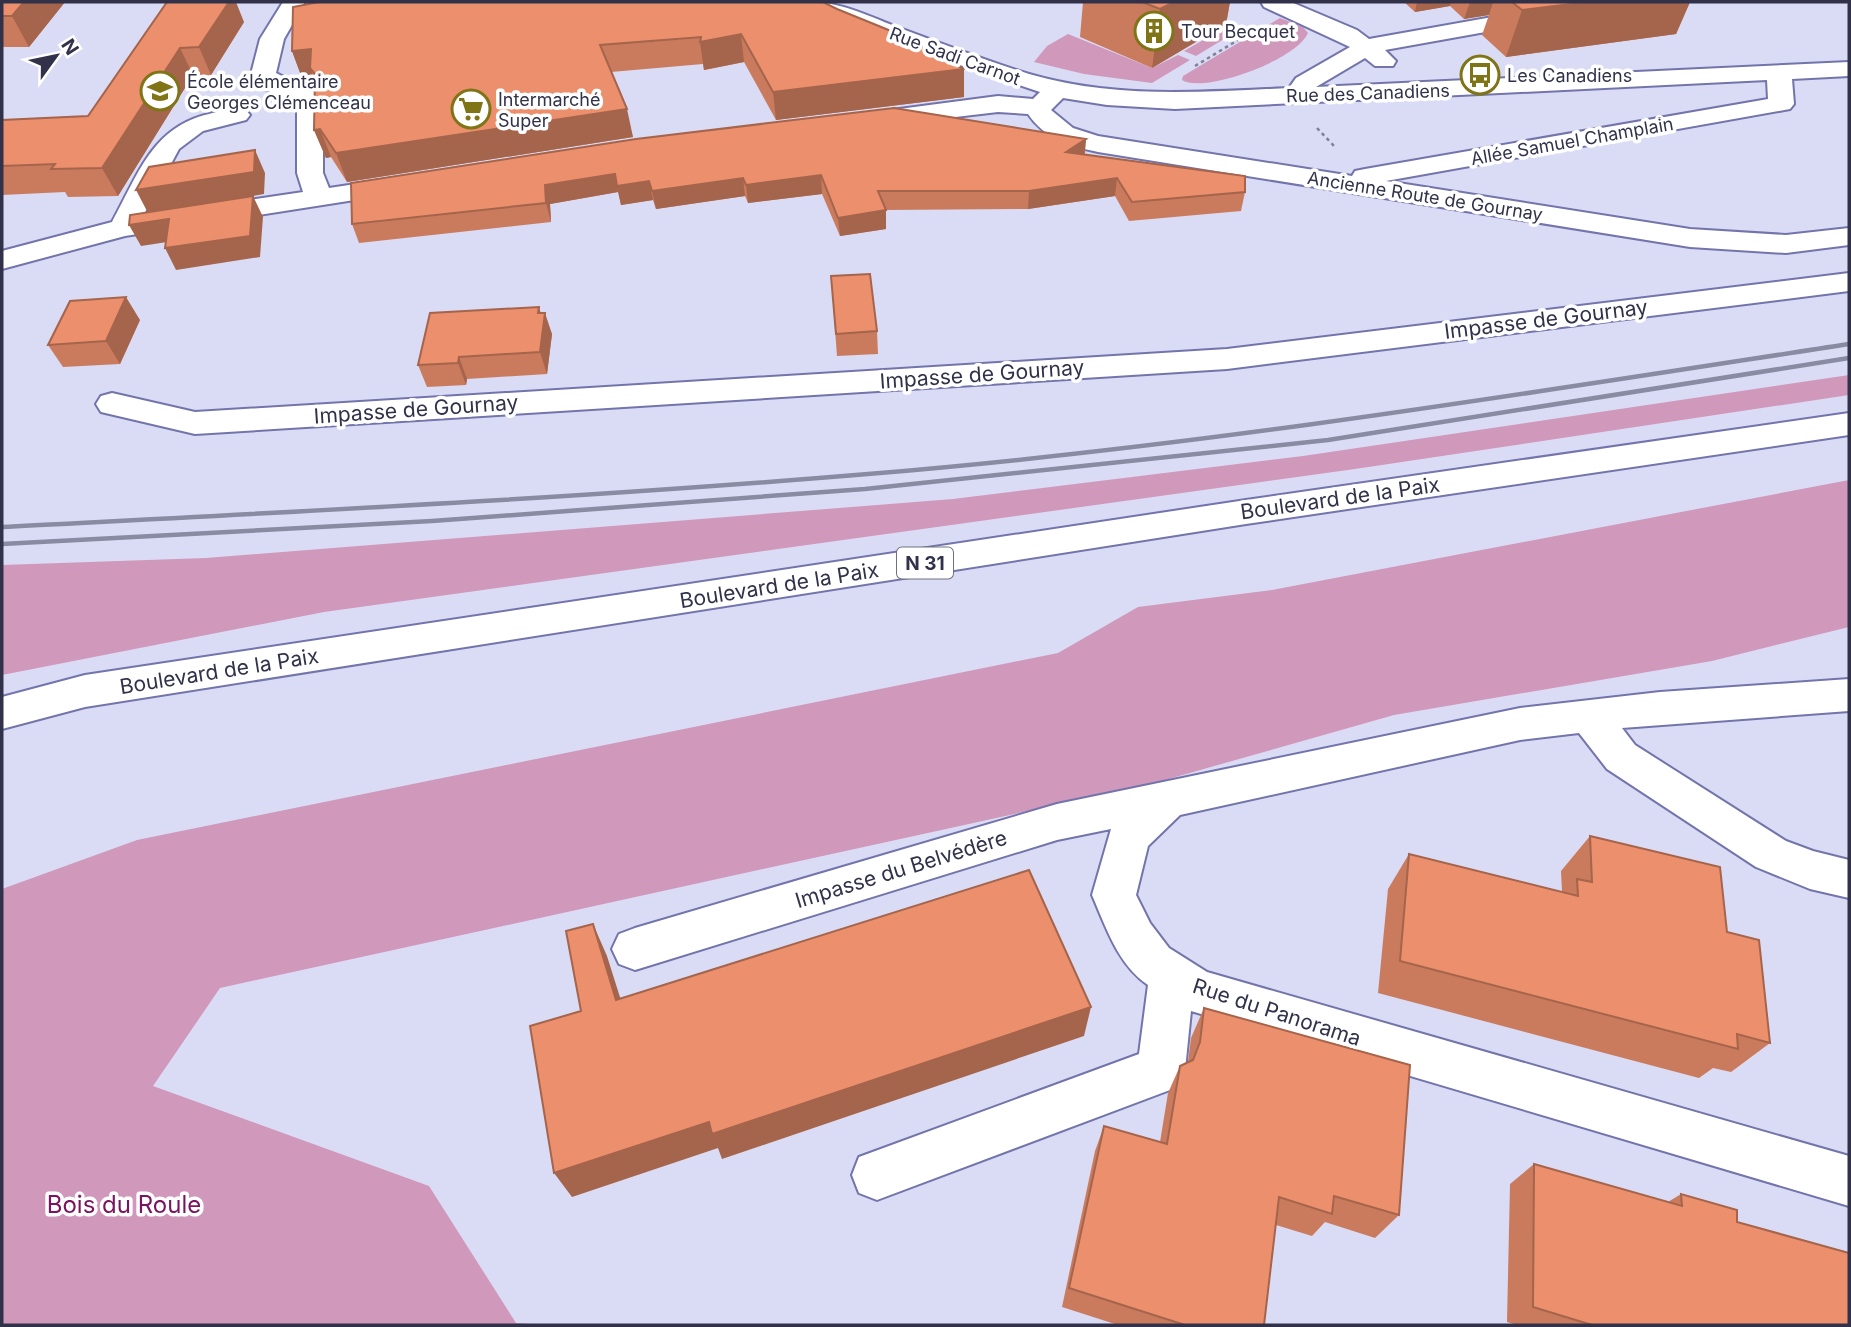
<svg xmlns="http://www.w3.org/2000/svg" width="1851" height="1327" font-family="Inter,sans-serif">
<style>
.green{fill:#d098bb}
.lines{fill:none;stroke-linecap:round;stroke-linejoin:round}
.minor-casing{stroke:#7274ab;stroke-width:4}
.major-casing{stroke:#7274ab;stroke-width:4}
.path{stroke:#7f8099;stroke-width:2.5;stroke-dasharray:3.5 3.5;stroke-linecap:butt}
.minor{fill:#fff;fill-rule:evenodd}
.major{fill:#fff;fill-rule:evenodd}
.rail{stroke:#898ba3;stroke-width:4.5}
.wall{fill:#cb7b5d}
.shaded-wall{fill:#a5644c}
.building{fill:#ec8f6c;stroke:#a5644c;stroke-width:2}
.labels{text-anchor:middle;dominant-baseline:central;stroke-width:7;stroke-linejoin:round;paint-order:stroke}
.far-poi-label{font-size:18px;fill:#31324a;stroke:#fff;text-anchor:start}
.far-street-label{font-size:18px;fill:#31324a;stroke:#fff}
.shield{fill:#fff;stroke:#6f7080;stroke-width:2}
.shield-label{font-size:19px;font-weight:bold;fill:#31324a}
.street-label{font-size:21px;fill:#31324a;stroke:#fff}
.near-park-label{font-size:24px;fill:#79155e;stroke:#fff}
</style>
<rect width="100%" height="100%" fill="#dadcf5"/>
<path class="green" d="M1280,18L1303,27L1308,33C1297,60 1203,94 1182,80L1183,76Z
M1231,24L1242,28L1196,56L1184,51Z
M1068,34L1152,68L1178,55L1190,60L1152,83L1084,74L1034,62L1047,46Z
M1849,375V395L1355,469L324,612L2,675V565L206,558L953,499L1303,456Z
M1849,480V627L1712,661L1394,715L1151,784L220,988L153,1086L429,1186L516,1323L546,1325H2V889L137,840L1058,653L1138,607L1272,590Z"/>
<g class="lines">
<defs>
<path id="minor" d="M283,2H305L284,39L276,73L314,92L323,102V173L329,188L402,177L412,179L416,185L412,191L125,236L2,269V251L112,222C138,175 152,127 209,114C222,111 233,106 246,110L250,115L246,120L203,131L179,149L143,216L303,192L297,173V104L266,90L251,74L260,39Z
M806,2C843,2 863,14 897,27C941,43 984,60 1029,74C1115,99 1201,92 1289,88L1296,78L1350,47L1264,7L1261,2H1291L1357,30L1369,39L1576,2H1624L1621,7L1613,9L1385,50L1396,61L1393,66H1375L1365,58L1316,87L1849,62V76L1792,79L1794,104L1790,109L1386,181L1690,229L1786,235L1849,228V245L1786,253L1690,247L1098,152C1070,146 1045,139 1028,114L998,112L870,127L861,124L857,119L861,114L998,96L1033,99L1040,92L918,51L809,7ZM1767,80L1768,99L1365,169L1355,171L1352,176L1098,136L1073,128L1051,110L1063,98L1107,105L1175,109Z
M1849,273V291L1227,369L195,434L101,412L96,404L101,396L112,393L195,412L1227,349Z
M1849,679V711L1622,728L1635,745L1786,841L1813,851L1849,860V898L1810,889L1756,867L1607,769L1579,733L1520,740L1180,815L1148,846L1136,895L1150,923L1169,948L1207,972L1849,1156V1206L1191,1011L1185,1070L1178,1087L877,1200L859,1193L852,1175L859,1157L1139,1054L1148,985C1118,965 1106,927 1092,895L1111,829L1057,840L635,970L619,964L612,949L619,934L635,928L1057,804L1520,708L1660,692Z"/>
<path id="major" d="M1849,413V435L1246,524L85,707L2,729V697L85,675L1246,500Z"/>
</defs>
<use href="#minor" class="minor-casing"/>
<use href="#major" class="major-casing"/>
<path class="path" d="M1195,66L1253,31
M1317,128L1335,147"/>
<use href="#minor" class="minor"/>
<use href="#major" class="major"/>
<path class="rail" d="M2,527C291,512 580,498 868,474C1197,447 1523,394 1849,344
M2,544L432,521L865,489L1328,440L1849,358"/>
</g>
<path class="wall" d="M2,2H65L29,47H2Z
M167,2L244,22L211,75H193L118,196L68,197L65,192L2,195V120L88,116Z
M823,2L964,97L776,120L744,62L704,70L703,64L611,72L633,137L347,182L331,157L326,158L314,130L315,80L314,77L302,78L292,51Z
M1083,2H1230L1226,24L1152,68L1080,37Z
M1404,2H1690L1676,34L1506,57L1482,35L1489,15L1464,19L1450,6L1415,12Z
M1086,139L1085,154L1245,192L1241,211L1129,221L1115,196L1028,209L886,210V229L840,236L822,194L748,203L745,196L656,209L653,200L621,205L618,192L550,204L551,222L359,243L352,224L351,183Z
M831,276L877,331L878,354L837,356Z
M541,313L552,334L547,374L467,379L466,385L427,387L418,365Z
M140,320L120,364L63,367L48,345Z
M1590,836L1727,932L1770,1043L1731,1072L1713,1068L1699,1078L1378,993L1388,889L1409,854L1562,892L1561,871Z
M1204,1008L1399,1215L1375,1238L1325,1222L1312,1236L1276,1225L1264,1325H1118L1062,1307L1095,1151L1104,1126L1160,1142L1168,1093L1180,1066L1188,1062L1191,1038Z
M1534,1164L1668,1202L1681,1194L1737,1222L1849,1325H1517L1507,1322L1510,1184Z"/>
<path class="shaded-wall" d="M24,2H65L29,47L12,16Z
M215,2H236L244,22L211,75L199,47Z
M1174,2H1230L1226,24L1152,68L1160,9Z
M1417,2H1451L1450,6L1415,12Z
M1470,2H1493L1489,15L1464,19Z
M1588,2H1690L1676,34L1506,57L1522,10Z
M741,34L744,62L704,70L700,42Z
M180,48L193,75L118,196L102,168Z
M311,49L315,74L310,68L314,77L302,78L292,51Z
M964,69V97L776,120L773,92Z
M627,109L633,137L347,182L336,153Z
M320,129L331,157L326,158L314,130Z
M1086,139L1084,157L1066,152Z
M255,150L265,173L264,194L253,196L263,217L260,257L176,270L165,248L250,236L148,213L136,190Z
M615,174L618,192L550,204L551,222L546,203L545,185Z
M821,175L822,194L748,203L746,185Z
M743,178L745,196L656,209L652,191Z
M1117,178L1115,196L1028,209L1029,191Z
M649,181L653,200L621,205L617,186Z
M886,210V229L840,236L838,218Z
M169,219L180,240L141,246L129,225Z
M126,297L140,320L120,364L106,341Z
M539,307L544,324L545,313L552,334L547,374L540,352Z
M459,357L467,379L466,385L458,363Z
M593,924L607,956L630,1029L616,1000Z
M1091,1007L1084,1036L722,1159L718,1148L572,1197L554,1173L709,1122Z"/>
<path class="building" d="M2,2H24L12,16H2Z
M167,2H229L199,47L180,48L102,168L51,169L55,164L2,166V120L88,116Z
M319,2H823L837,9L891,31L964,69L773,92L741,34L700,42L701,37L600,45L627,109L336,153L320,129L314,130L315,74L310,68L311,49L292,51L293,7Z
M1142,2H1174L1160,9Z
M1512,2H1588L1522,10Z
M894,108L1086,139L1066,152L1245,176V192L1132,202L1117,178L1029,191H878L886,210L838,218L821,175L746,185L743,178L652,191L649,181L617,186L615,174L545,185L546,203L352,224L351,183L636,139Z
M255,150L254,172L136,190L149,167Z
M253,196L250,236L165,248L169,219L129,225L130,215Z
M870,274L877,331L836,334L831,276Z
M126,297L106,341L48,345L70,301Z
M539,307L538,313H545L540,352L459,357L458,363L418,365L430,313Z
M1590,836L1720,867L1727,932L1759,940L1770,1043L1737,1034L1738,1049L1400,961L1409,854L1578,896L1577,879L1592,882Z
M1029,870L1091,1007L712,1134L709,1122L554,1173L530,1026L581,1011L566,931L593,924L616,1000Z
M1204,1008L1410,1065L1399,1215L1334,1196L1332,1214L1279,1197L1264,1325H1185L1069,1288L1104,1126L1167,1144L1180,1066L1193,1060L1200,1042Z
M1534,1164L1682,1206L1681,1194L1737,1210V1222L1849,1253V1325H1592L1533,1307Z"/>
<defs>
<symbol id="building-ring" viewBox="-11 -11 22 22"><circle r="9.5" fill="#fff" stroke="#7f7416" stroke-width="1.5"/><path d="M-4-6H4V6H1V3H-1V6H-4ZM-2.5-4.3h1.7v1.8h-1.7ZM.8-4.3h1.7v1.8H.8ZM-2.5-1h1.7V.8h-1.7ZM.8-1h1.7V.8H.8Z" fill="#7f7416"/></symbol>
<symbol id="bus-ring" viewBox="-11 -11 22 22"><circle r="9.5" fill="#fff" stroke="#7f7416" stroke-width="1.5"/><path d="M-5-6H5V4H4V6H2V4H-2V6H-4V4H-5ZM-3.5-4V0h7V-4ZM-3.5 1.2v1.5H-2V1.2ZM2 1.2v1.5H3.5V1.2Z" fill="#7f7416"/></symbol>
<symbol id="school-ring" viewBox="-11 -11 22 22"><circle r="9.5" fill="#fff" stroke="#7f7416" stroke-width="1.5"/><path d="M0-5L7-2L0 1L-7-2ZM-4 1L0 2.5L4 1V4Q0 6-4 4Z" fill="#7f7416"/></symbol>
<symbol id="supermarket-ring" viewBox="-11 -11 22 22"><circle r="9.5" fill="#fff" stroke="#7f7416" stroke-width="1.5"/><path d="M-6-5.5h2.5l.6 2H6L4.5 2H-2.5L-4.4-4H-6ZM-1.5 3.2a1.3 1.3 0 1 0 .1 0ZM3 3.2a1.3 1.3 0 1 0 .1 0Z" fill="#7f7416"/></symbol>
</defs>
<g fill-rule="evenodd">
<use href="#building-ring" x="1132" y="9" width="44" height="44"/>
<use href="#bus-ring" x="1458" y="53" width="44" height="44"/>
<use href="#school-ring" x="138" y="69" width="44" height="44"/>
<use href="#supermarket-ring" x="449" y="87" width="44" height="44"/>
</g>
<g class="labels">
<g class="far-poi-label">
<text x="1181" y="31">Tour Becquet</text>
<text x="1507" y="75">Les Canadiens</text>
<text x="187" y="81">École élémentaire<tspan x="187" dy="21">Georges Clémenceau</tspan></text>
<text x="498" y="99">Intermarché<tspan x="498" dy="21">Super</tspan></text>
</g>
<g class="far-street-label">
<text transform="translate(955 56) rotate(20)">Rue Sadi Carnot</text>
<text transform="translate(1368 93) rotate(-2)">Rue des Canadiens</text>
<text transform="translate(1572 141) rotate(-10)">Allée Samuel Champlain</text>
<text transform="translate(1425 196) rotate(9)">Ancienne Route de Gournay</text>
</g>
<rect class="shield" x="897" y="547.5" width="56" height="31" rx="5"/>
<g class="shield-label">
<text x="925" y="563">N 31</text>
</g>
<g class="street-label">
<text transform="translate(1546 319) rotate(-7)">Impasse de Gournay</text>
<text transform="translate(982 374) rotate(-4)">Impasse de Gournay</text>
<text transform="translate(416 409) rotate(-4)">Impasse de Gournay</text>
<text transform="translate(1340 498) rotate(-8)">Boulevard de la Paix</text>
<text transform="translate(779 585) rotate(-9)">Boulevard de la Paix</text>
<text transform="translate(219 671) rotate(-9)">Boulevard de la Paix</text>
<text transform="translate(901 869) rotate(-17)">Impasse du Belvédère</text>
<text transform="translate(1277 1012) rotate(18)">Rue du Panorama</text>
</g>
<g class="near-park-label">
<text x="124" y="1204">Bois du Roule</text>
</g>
</g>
<rect width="1851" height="1327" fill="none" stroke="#31324a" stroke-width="7"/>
<g transform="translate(56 56) rotate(57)" stroke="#ffffff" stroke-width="5" paint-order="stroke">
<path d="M0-5L12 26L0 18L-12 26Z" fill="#31324a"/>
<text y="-10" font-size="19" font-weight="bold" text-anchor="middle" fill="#31324a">N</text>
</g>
</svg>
